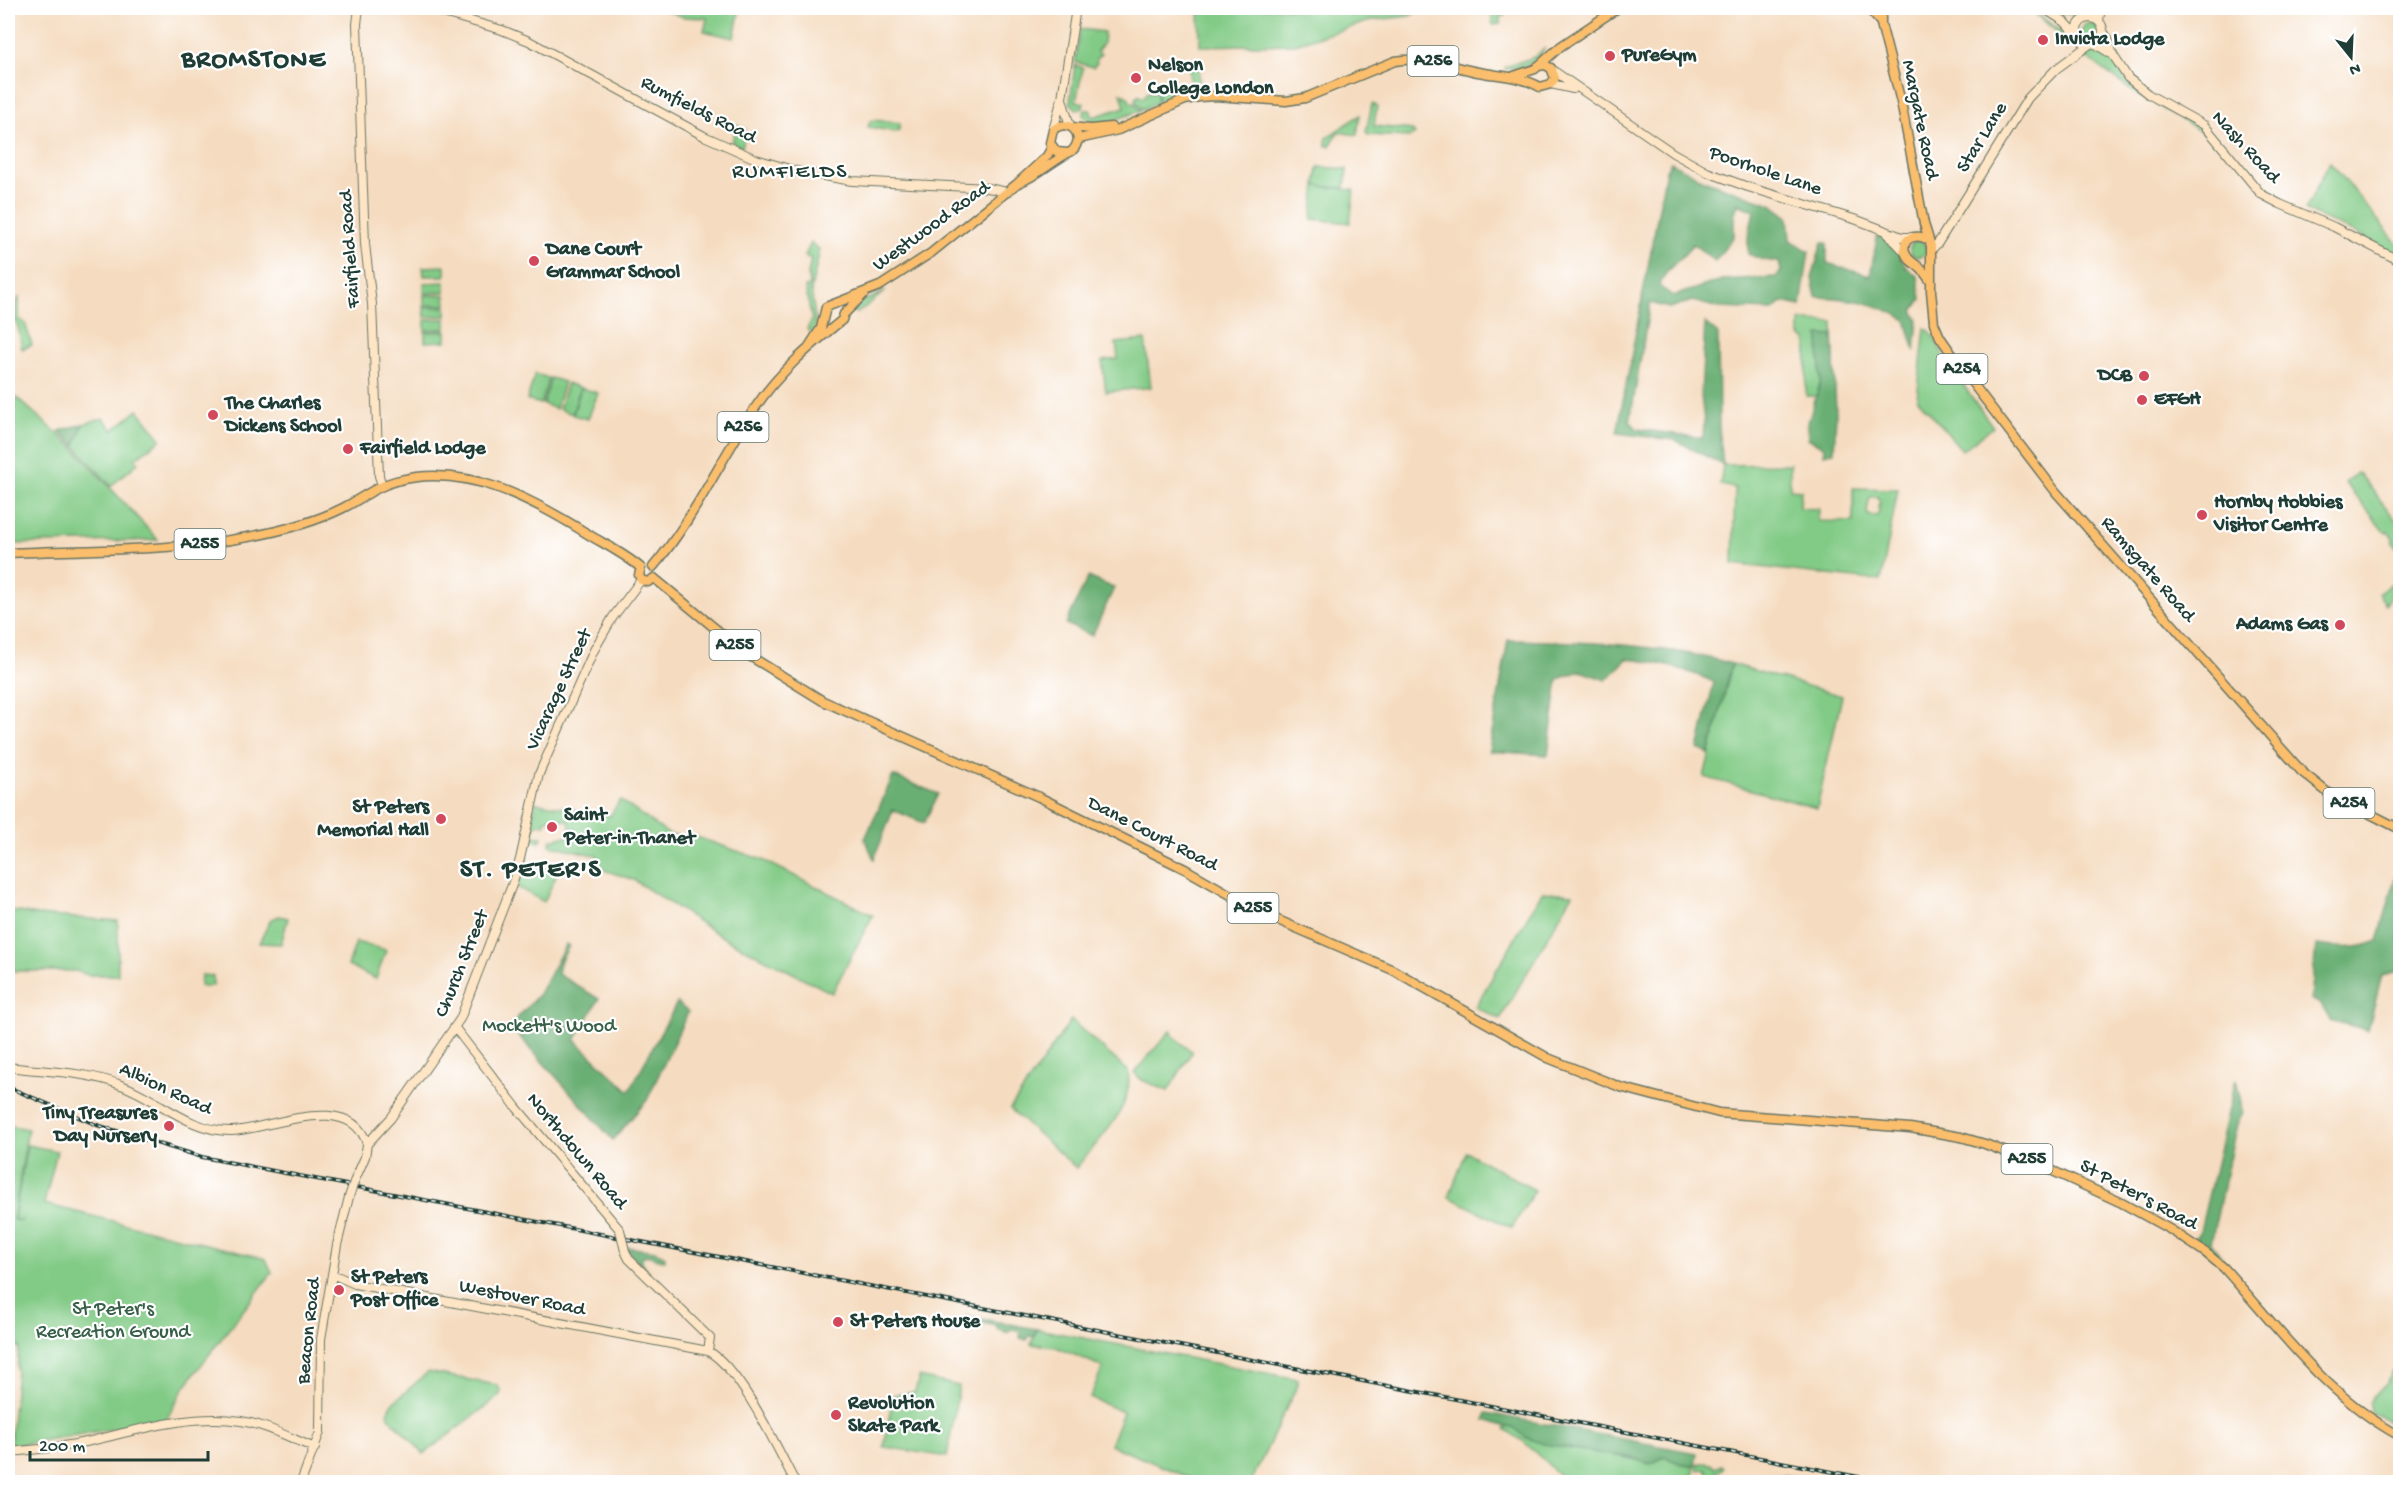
<svg xmlns="http://www.w3.org/2000/svg" width="2408" height="1490" font-family="'Gochi Hand',sans-serif">
<style>
.green{fill:#82cb86;stroke:#50845d;stroke-width:1.5;fill-rule:evenodd}
.forest{fill:#69af73;stroke:#447654;stroke-width:1.5;fill-rule:evenodd}
.lines{fill:none;stroke-linecap:round;stroke-linejoin:round}
.secondary-casing{stroke:#6a7565;stroke-width:10}
.primary-casing{stroke:#6a7565;stroke-width:11}
.secondary{stroke:#fde5c5;stroke-width:8}
.primary{stroke:#fabe6d;stroke-width:8}
.rail-casing{stroke:#1f3d34;stroke-width:4}
.rail{stroke:#fff;stroke-width:1.5;stroke-dasharray:4.5;stroke-linecap:butt}
.secondary-bridge-casing{stroke:#6a7565;stroke-width:10;stroke-linecap:butt}
.secondary-bridge{stroke:#fde5c5;stroke-width:8}
.poi-dot{fill:#d1495b;stroke:#fff;stroke-width:2}
.labels{text-anchor:middle;dominant-baseline:central;stroke-width:4.5;stroke-linejoin:round;paint-order:stroke}
.shield{fill:#fff;stroke:#627771;stroke-width:1.5}
.shield-label{font-size:18px;font-weight:bold;fill:#1f3d34}
.poi-label{font-size:20px;font-weight:bold;fill:#1f3d34;stroke:#fff;text-anchor:start}
.street-label{font-size:20px;fill:#1f3d34;stroke:#fff}
.park-label{font-size:20px;fill:#386048;stroke:#fff}
.quarter-label{font-size:22px;letter-spacing:1.5px;fill:#1f3d34;stroke:#fff}
.district-label{font-size:26px;font-weight:bold;letter-spacing:1.5px;fill:#1f3d34;stroke:#fff}
</style>
<rect width="100%" height="100%" fill="#fff"/>
<filter id="ink" filterUnits="userSpaceOnUse"><feTurbulence type="fractalNoise" baseFrequency=".0167" numOctaves="2"/><feDisplacementMap in="SourceGraphic" scale="12" xChannelSelector="R" yChannelSelector="G"/><feConvolveMatrix kernelMatrix="1 2 1 2 8 2 1 2 1" color-interpolation-filters="sRGB"/></filter>
<filter id="wash" filterUnits="userSpaceOnUse"><feTurbulence type="fractalNoise" baseFrequency=".008" numOctaves="4" result="noise"/><feDisplacementMap in="SourceGraphic" scale="24" xChannelSelector="R" yChannelSelector="G"/><feGaussianBlur stdDeviation="1.35" result="paint"/><feColorMatrix in="noise" values="0 0 0 0 0 0 0 0 0 0 0 0 0 0 0 0 0 1.4 0 .05"/><feComposite in="paint" operator="in"/></filter>
<g filter="url(#wash)">
<rect width="100%" height="100%" fill="#f5dcc0"/>
<path class="green" d="M661,8H740L734,38L704,31L707,18L683,17Z
M1199,8H1424L1410,16L1374,20L1295,44L1200,46Z
M1490,8H1505V16H1500V24L1493,25Z
M2054,8H2085C2074,18 2066,15 2054,8Z
M2033,11L2070,37L2067,50C2066,35 2043,21 2032,12Z
M2082 31a8 8 0 1 1 16 0a8 8 0 1 1-16 0Z
M1080,29L1104,32L1103,44L1097,51L1101,54L1096,59L1097,63L1093,67L1075,62Z
M1544,49C1538,66 1521,69 1505,69V67L1534,57Z
M2100,51L2111,59L2128,83L2142,95L2140,97L2088,58L2078,61L2084,55Z
M1075,65L1083,68L1076,101L1084,103L1083,108L1078,110L1070,103Z
M1189,66H1199V88L1158,102V85L1190,84Z
M1148,92H1157V103L1143,109L1136,102V98L1138,95L1143,98Z
M1121,93L1129,98L1130,103H1134L1141,110C1125,117 1109,123 1092,124L1083,115L1085,110H1090L1093,117L1125,107Z
M2156,101L2204,129L2213,139L2155,104Z
M1372,104L1377,106L1374,126L1412,130L1415,134L1410,137L1368,135L1366,132Z
M1360,115L1357,135L1338,132L1330,146H1326V138Z
M874,120L900,123L899,130L895,132L868,127L870,121Z
M736,125L746,130L742,148L732,143Z
M2330,162L2400,247V258L2353,232L2305,210Z
M1318,167L1347,169L1345,188L1317,186L1354,190L1350,223L1312,219Z
M1910 249a8 8 0 1 1 16 0a8 8 0 1 1-16 0Z
M811,243L820,250L811,289L816,324L815,329L810,333L807,329L812,320L805,287L810,286L808,275L811,259L805,256Z
M445,266V276H424L423,267Z
M445,282V292L424,293V283Z
M886,291L856,314L853,310L862,302Z
M424,295H445L446,305H424Z
M19,298V319L25,323L32,345L22,349L18,327L10,311Z
M424,307H446V316L425,317Z
M446,319V329L425,330V320Z
M1800,321L1833,322L1835,396H1806L1807,341L1800,336Z
M1925,328L1931,332L1949,365L1993,427L1962,450L1917,398Z
M446,331V341L425,342V332Z
M1145,340L1151,387L1106,392L1102,361L1118,359L1116,343Z
M535,374L549,378L541,404L527,400Z
M551,378L564,382L556,409L543,404Z
M567,383L580,388L572,414L559,409Z
M581,388L598,393L588,419L573,415Z
M15,396L73,447L158,540L8,544V397Z
M138,410L161,439L135,459L138,463L111,486L75,446L83,424L103,418L113,430Z
M1790,464V489L1801,490L1800,508L1819,509L1818,521L1853,522V488L1898,489L1881,581L1733,564L1735,488L1720,485L1723,465ZM1870,497H1878L1880,505H1878L1879,513L1876,516L1868,515L1867,511Z
M2358,472L2400,525V552L2392,541L2394,539L2388,532L2386,533L2345,483Z
M2400,577V587L2392,595L2386,604L2378,594Z
M1732,664L1842,696L1817,808L1704,777Z
M620,800L670,835L694,836L763,860L873,915L832,993L724,938L634,880L595,867L598,856L550,845L552,839H557L558,837L576,836V829H570L569,820H545V824L534,825V837H542L540,842L528,839L535,802L610,816Z
M526,867L559,870L544,902L515,886L520,874Z
M1542,892L1573,894L1500,1019L1475,1007Z
M8,910L37,915L118,921V975H88L76,971H13L12,943H8Z
M279,916L288,918L281,944L259,943L271,919Z
M356,942L386,950L376,979L348,966Z
M201,975L213,976V986H200Z
M1071,1020L1128,1071C1135,1108 1097,1141 1076,1168L1010,1109Z
M1171,1030L1174,1037L1192,1052L1168,1091L1142,1080L1134,1073Z
M8,1125L28,1129L13,1220L23,1221L14,1219L27,1145L57,1151L44,1204L266,1259L272,1273L185,1386L166,1420L10,1446L19,1347L8,1346Z
M1466,1152L1535,1190L1512,1228L1449,1197Z
M1037,1329L1298,1379V1384L1251,1482H1200L1110,1445L1123,1412L1090,1398L1103,1367L1056,1347L1031,1344Z
M2396,1367L2394,1379L2400,1400V1427L2372,1414L2369,1401L2387,1382Z
M428,1372L497,1385L501,1392L498,1397L424,1454L389,1417L388,1412L393,1403Z
M919,1377L959,1386L947,1457L884,1447L893,1395L915,1392Z
M1510,1426C1522,1430 1529,1440 1543,1443C1579,1452 1615,1452 1650,1464L1664,1457L1688,1466H1695L1692,1482H1567L1523,1441L1506,1431L1505,1429Z
M1703,1463L1711,1464L1715,1468L1721,1465L1723,1468L1709,1479L1707,1469L1698,1470L1697,1465Z"/>
<path class="forest" d="M1671,162L1703,180L1771,204L1788,217L1790,240L1809,251L1801,306L1782,302L1773,310L1718,308L1693,301L1669,308L1650,303L1630,421L1637,429L1703,438L1704,421L1701,395L1705,323L1718,334L1719,427L1723,465L1675,440L1617,433L1666,170ZM1738,204L1754,211L1748,237V254L1763,260L1779,262L1781,271L1777,277L1722,280L1673,296L1659,286C1666,267 1682,260 1693,244L1715,261L1734,236V215Z
M1878,233L1896,248L1906,267L1918,277L1921,299L1913,311L1918,319L1915,351L1906,320C1875,302 1851,298 1816,297L1812,278L1822,242L1827,243V263L1870,276Z
M1819,335L1833,336L1836,414L1834,452L1824,454L1825,448L1808,438L1807,426L1820,384Z
M83,424L75,446L59,431Z
M1088,577L1114,588L1092,636L1066,624Z
M1508,640C1583,642 1659,643 1732,664L1709,754L1698,749L1714,682C1685,669 1658,662 1627,659L1606,680L1580,671L1558,679L1548,755L1489,751Z
M893,776L938,794L924,823L893,810L874,859L865,839Z
M2400,861L2399,971L2382,975L2368,1030L2330,1020L2320,1003L2311,1000L2316,945C2340,948 2356,950 2378,941Z
M566,944L569,946L560,962L558,974L599,999L575,1040L629,1091L677,1003L688,1012L647,1100L613,1140L510,1026L539,994Z
M2236,1079L2243,1112L2237,1124L2211,1242L2226,1264L2223,1266L2196,1243L2195,1238L2200,1231Z
M627,1247L655,1251L665,1257V1260C657,1261 652,1253 643,1256L641,1260L649,1274L630,1254Z
M966,1316L1037,1329L1034,1337L1029,1336L1027,1340L1020,1338L1021,1331L1012,1329L1008,1333L997,1329V1326L964,1319Z
M1487,1413L1697,1453L1695,1466H1688L1664,1457L1650,1464L1631,1457L1616,1456L1544,1444L1527,1438L1513,1427H1507L1484,1420Z
M1782,1475L1823,1482H1784Z"/>
</g>
<g filter="url(#ink)">
<g class="lines">
<defs>
<path id="secondary" d="M359,8L357,24L365,244L372,304L379,476L382,485
M426,8L502,30L529,41L704,136L756,159L796,171L852,181L988,188L1007,192
M2043,8L2065,22L2077,35
M2077 31a13 13 0 1 1 26 0a13 13 0 1 1-26 0Z
M2087,18L2094,8
M2099,21L2101,8
M2103,31L2108,39L2113,55L2128,78L2148,94L2204,125L2261,194L2280,204L2334,227L2400,261
M2094,43L2113,55
M1554,71L1673,153L1707,172L1748,187L1857,220L1902,237H1913
M1551,84L1573,89
M1062,99L1070,126
M1053,130L1062,98L1076,8
M1888,234L1904,251
M1932,249L1938,243L2028,98L2056,69L2090,44
M455,1028L517,1108L620,1230
M8,1067C45,1072 85,1071 121,1085C157,1098 189,1131 230,1131C266,1131 350,1089 367,1144
M354,1182L365,1157L367,1144L391,1118L460,1019L512,885L520,859L539,774L594,650L613,617L641,580
M625,1251L629,1259L710,1338L708,1351
M332,1274L355,1284L708,1351C741,1369 777,1448 795,1482
M8,1452C32,1450 57,1448 81,1443C132,1432 188,1413 241,1421C267,1425 290,1438 315,1448
M301,1482L320,1432L321,1339L337,1245L349,1197"/>
<path id="primary" d="M1868,8L1881,23
M1881,8V24L1901,102L1924,224L1931,246V291L1934,323L1940,337L1967,376L2056,492L2302,772L2327,792L2400,829
M1514,76L1535,69L1561,46L1618,8
M1072,127L1090,129L1111,127
M1079,139L1118,130L1185,100L1199,97L1215,96L1286,101L1305,98L1395,61C1424,56 1449,66 1478,72C1499,76 1521,76 1540,87L1551,84L1555,78L1551,68L1545,65L1538,66
M1018,183C1038,176 1053,160 1072,151C1087,136 1069,116 1053,130L1050,143L1057,152L1068,153
M1928,240C1918,233 1901,237 1905,252C1907,261 1917,264 1922,270C1925,273 1928,278 1931,282
M810,345L821,328L826,307L880,286L931,253L1018,183L1047,156L1052,147
M8,553C88,549 168,552 248,537C281,531 313,523 343,508C361,499 376,486 396,481C466,462 534,500 591,536C608,546 626,555 641,568
M653,567C694,519 720,460 755,408C778,373 810,346 842,320L844,314L865,293
M641,568L639,575L641,580L648,582L654,578
M654,578L745,653L823,701L1039,797L1185,869L1264,914L1393,970L1548,1058L1620,1087L1719,1113L1910,1128L1961,1137L1985,1144L2042,1166L2120,1202L2171,1230L2206,1253L2224,1268C2279,1329 2327,1397 2400,1436"/>
</defs>
<use href="#secondary" class="secondary-casing"/>
<use href="#primary" class="primary-casing"/>
<use href="#secondary" class="secondary"/>
<use href="#primary" class="primary"/>
<defs>
<path id="rail" d="M8,1087L97,1125L202,1157L1885,1482"/>
</defs>
<use href="#rail" class="rail-casing"/>
<use href="#rail" class="rail"/>
<defs>
<path id="secondary-bridge" d="M349,1197L354,1182
M620,1230L625,1251"/>
</defs>
<use href="#secondary-bridge" class="secondary-bridge-casing"/>
<use href="#secondary-bridge" class="secondary-bridge"/>
</g>
</g>
<g class="poi-dot">
<circle cx="2043" cy="40" r="6"/>
<circle cx="1610" cy="56" r="6"/>
<circle cx="1136" cy="78" r="6"/>
<circle cx="534" cy="261" r="6"/>
<circle cx="2144" cy="376" r="6"/>
<circle cx="2142" cy="400" r="6"/>
<circle cx="213" cy="415" r="6"/>
<circle cx="348" cy="449" r="6"/>
<circle cx="2202" cy="515" r="6"/>
<circle cx="2340" cy="625" r="6"/>
<circle cx="441" cy="819" r="6"/>
<circle cx="552" cy="827" r="6"/>
<circle cx="169" cy="1126" r="6"/>
<circle cx="339" cy="1290" r="6"/>
<circle cx="838" cy="1322" r="6"/>
<circle cx="836" cy="1415" r="6"/>
</g>
<g class="labels">
<g class="shield">
<rect x="1407.5" y="46" width="51" height="30" rx="4.5"/>
<rect x="1936.5" y="354" width="51" height="30" rx="4.5"/>
<rect x="717.5" y="412" width="51" height="30" rx="4.5"/>
<rect x="174.5" y="529" width="51" height="30" rx="4.5"/>
<rect x="709.5" y="630" width="51" height="30" rx="4.5"/>
<rect x="2323.5" y="788" width="51" height="30" rx="4.5"/>
<rect x="1227.5" y="893" width="51" height="30" rx="4.5"/>
<rect x="2001.5" y="1144" width="51" height="30" rx="4.5"/>
</g>
<g class="shield-label">
<text x="1433" y="61">A256</text>
<text x="1962" y="369">A254</text>
<text x="743" y="427">A256</text>
<text x="200" y="544">A255</text>
<text x="735" y="645">A255</text>
<text x="2349" y="803">A254</text>
<text x="1253" y="908">A255</text>
<text x="2027" y="1159">A255</text>
</g>
<g class="poi-label">
<text x="2055" y="40">Invicta Lodge</text>
<text x="1622" y="56">PureGym</text>
<text x="1148" y="66">Nelson<tspan x="1148" dy="23">College London</tspan></text>
<text x="546" y="250">Dane Court<tspan x="546" dy="23">Grammar School</tspan></text>
<text x="2132" y="376" text-anchor="end">DCB</text>
<text x="2154" y="400">EFGH</text>
<text x="225" y="404">The Charles<tspan x="225" dy="23">Dickens School</tspan></text>
<text x="360" y="449">Fairfield Lodge</text>
<text x="2214" y="503">Hornby Hobbies<tspan x="2214" dy="23">Visitor Centre</tspan></text>
<text x="2328" y="625" text-anchor="end">Adams Gas</text>
<text x="429" y="808" text-anchor="end">St Peters<tspan x="429" dy="23">Memorial Hall</tspan></text>
<text x="564" y="816">Saint<tspan x="564" dy="23">Peter-in-Thanet</tspan></text>
<text x="157" y="1114" text-anchor="end">Tiny Treasures<tspan x="157" dy="23">Day Nursery</tspan></text>
<text x="351" y="1278">St Peters<tspan x="351" dy="23">Post Office</tspan></text>
<text x="850" y="1322">St Peters House</text>
<text x="848" y="1404">Revolution<tspan x="848" dy="23">Skate Park</tspan></text>
</g>
<g class="street-label">
<text transform="translate(698 111) rotate(27)">Rumfields Road</text>
<text transform="translate(1919 120) rotate(78)">Margate Road</text>
<text transform="translate(1983 138) rotate(-58)">Star Lane</text>
<text transform="translate(2245 148) rotate(47)">Nash Road</text>
<text transform="translate(1765 172) rotate(19)">Poorhole Lane</text>
<text transform="translate(932 227) rotate(-36)">Westwood Road</text>
<text transform="translate(351 249) rotate(-94)">Fairfield Road</text>
<text transform="translate(2147 570) rotate(49)">Ramsgate Road</text>
<text transform="translate(560 690) rotate(-65)">Vicarage Street</text>
<text transform="translate(1152 835) rotate(27)">Dane Court Road</text>
<text transform="translate(463 964) rotate(-68)">Church Street</text>
<text transform="translate(165 1090) rotate(25)">Albion Road</text>
<text transform="translate(576 1152) rotate(50)">Northdown Road</text>
<text transform="translate(2138 1196) rotate(28)">St Peter's Road</text>
<text transform="translate(522 1299) rotate(11)">Westover Road</text>
<text transform="translate(310 1331) rotate(-84)">Beacon Road</text>
</g>
<g class="park-label">
<text x="549" y="1027">Mockett's Wood</text>
<text x="113" y="1310">St Peter's<tspan x="113" dy="23">Recreation Ground</tspan></text>
</g>
<g class="quarter-label">
<text x="790" y="173">RUMFIELDS</text>
</g>
<g class="district-label">
<text x="254" y="61">BROMSTONE</text>
<text x="531" y="871">ST. PETER'S</text>
</g>
</g>
<rect width="2408" height="1490" fill="none" stroke="#fff" stroke-width="30"/>
<g transform="translate(2351 57) rotate(162)" stroke="#ffffff" stroke-width="4.5" paint-order="stroke">
<path d="M0-4.5L10 22L0 15L-10 22Z" fill="#1f3d34"/>
<text y="-9" font-size="16" font-weight="bold" text-anchor="middle" fill="#1f3d34">N</text>
</g>
<path d="M30 1451v9h178v-9" fill="none" stroke="#1f3d34" stroke-width="3"/>
<text x="39" y="1451" font-size="18" fill="#1f3d34" stroke="#ffffff" stroke-width="4.5" paint-order="stroke">200 m</text>
</svg>
